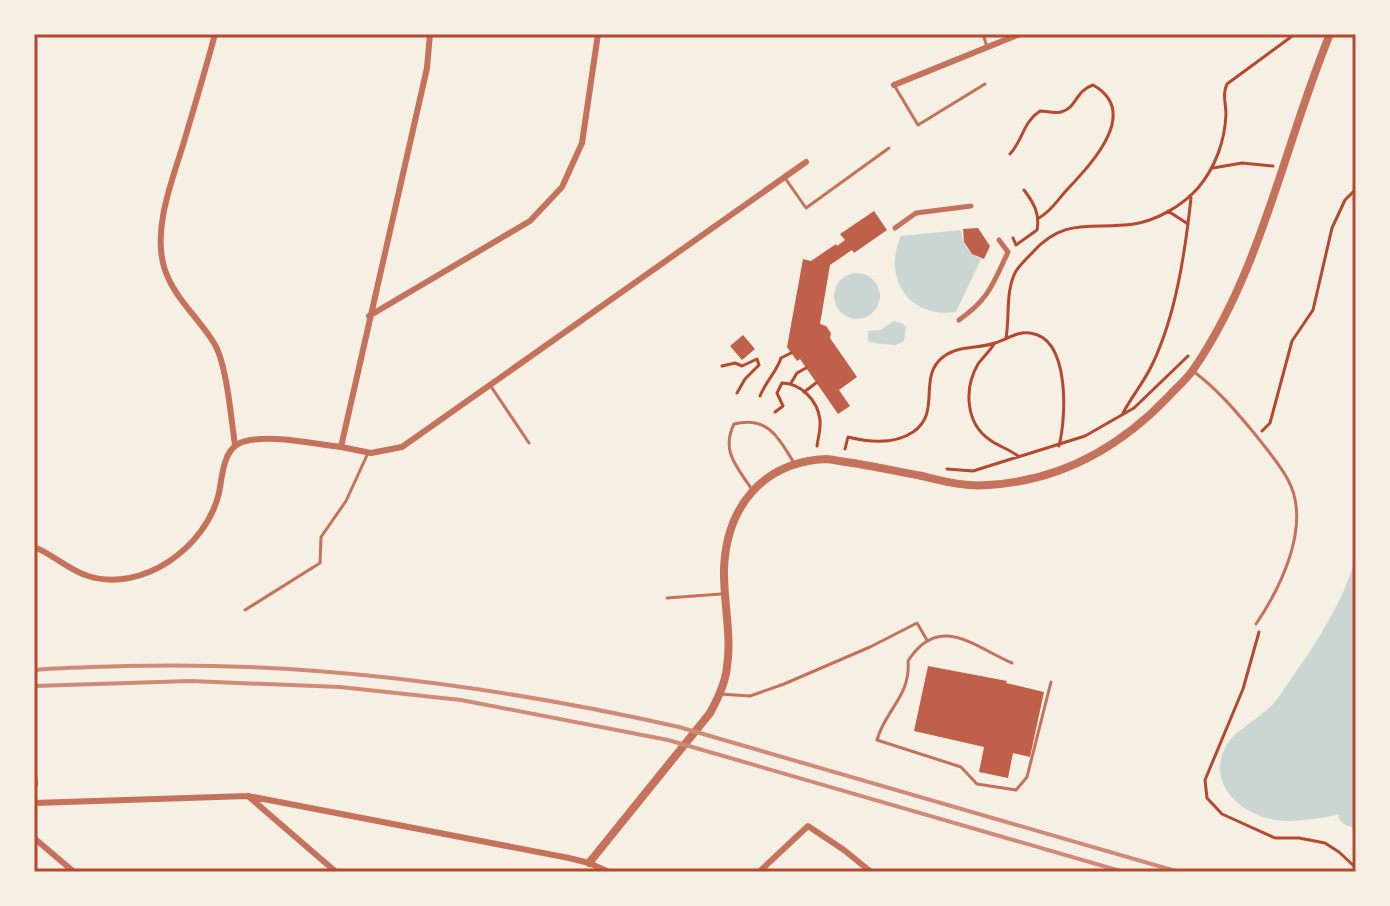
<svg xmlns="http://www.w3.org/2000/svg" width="1390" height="906" font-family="'Fira Sans Condensed',sans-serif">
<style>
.water{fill:#c9d6d2}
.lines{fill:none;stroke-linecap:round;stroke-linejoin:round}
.river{stroke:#c9d6d2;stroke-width:26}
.building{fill:#bf614a}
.path{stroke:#b5482f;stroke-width:3}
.service{stroke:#c5725c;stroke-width:3}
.pedestrian{stroke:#c5725c;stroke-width:5}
.minor{stroke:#c5725c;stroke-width:6}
.tertiary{stroke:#c5725c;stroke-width:8}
.rail{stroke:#cf8b77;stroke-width:4}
.neatline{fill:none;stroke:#b5482f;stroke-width:3}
</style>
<rect width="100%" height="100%" fill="#f6efe4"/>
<path class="water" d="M961,230C963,244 967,253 981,259L956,312C909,319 882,278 901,236Z
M834 296a23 23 0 1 1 46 0a23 23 0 1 1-46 0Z
M894,321L903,324L906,328L904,341L896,345C891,345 871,343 868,341V331L880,330Z
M1356,558V808C1347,816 1305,820 1291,821C1251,822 1203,790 1226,746C1235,730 1259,719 1272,705C1280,697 1286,685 1293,676C1320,638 1342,602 1356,558Z"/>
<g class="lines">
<path class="river" d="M1351,813L1356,815"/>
</g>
<path class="building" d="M874,211L887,230L854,253L852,250L830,265L820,324L826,326L831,333L830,338L857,377L839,390L850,406L838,414L800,359L797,361L787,347L803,259L811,261L836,244L837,246L845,240L840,234Z
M978,228L990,246L984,259L972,254L964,242L963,229Z
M743,335L755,349L742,360L730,346Z
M928,666L1007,681L1006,683L1044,692L1030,757L1013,753L1008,778L979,772L984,747L914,731Z
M34,758H36L38,786H34Z"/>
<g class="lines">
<path class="path" d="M1010,154C1023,140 1023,122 1040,111C1047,111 1054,114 1061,112C1077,108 1075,91 1093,85C1143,113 1087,168 1065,192C1056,202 1051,211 1039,218
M1213,168L1242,163L1273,166
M1168,211L1188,224
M1013,238L1016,245L1037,230C1040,214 1034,203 1024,190
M1006,338C1010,316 1005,291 1016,271C1020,265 1027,258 1032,253C1064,216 1093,230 1134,224C1158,220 1183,205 1198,188C1215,168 1225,141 1226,114C1226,104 1222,94 1227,84L1295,34
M994,344C990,351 983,357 978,364C964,388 965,423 990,440C998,446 1009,449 1018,456
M722,366L735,363L742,366L757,359L759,365L745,379L737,393
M791,383L797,373L806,368
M804,392L816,383
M760,396C766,381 776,373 781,358L791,353
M775,412L783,406L777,393L782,383C801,383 818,401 820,420C821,429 818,438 817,446
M1123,413C1132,396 1144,382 1152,365C1176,315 1185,253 1191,198
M1262,431L1270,423L1292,341L1313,310L1332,228L1345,200L1356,189
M845,449L848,437C868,442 894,445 913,432C942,413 917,377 943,357C958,345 978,349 995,343C1006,340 1017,331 1030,333C1071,338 1066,419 1059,446
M947,469L973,471L1085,436L1134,408L1188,356
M1259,632L1243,689L1205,780L1207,798L1222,814L1275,838H1299L1325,843L1339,852L1356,868"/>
<path class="service" d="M983,34L987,47
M894,85L918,125L985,84
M785,178L806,208L889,148
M1193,371C1217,389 1235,410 1254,433C1265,447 1278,462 1287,478C1313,523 1281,587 1256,624
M490,385L529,443
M751,488C736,466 721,450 734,424C768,416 778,437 794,463
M667,598L721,594
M245,610L320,563L321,537L346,501L368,453
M1012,663C973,646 939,613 908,661C911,696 885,710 877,740L961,767L977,784L1016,790L1027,777L1051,682
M720,694L750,696L784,684L870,647L917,623L927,640"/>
<path class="pedestrian" d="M895,228L916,213L971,206
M959,320C989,299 993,284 1008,252L999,240"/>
<path class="minor" d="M215,34C206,68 196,101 186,135C175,174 152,225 164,267C173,297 198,317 214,343C227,364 231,419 235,445
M894,85L1020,34
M369,316L530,221L562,187L582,143L598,34
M341,447L371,453L402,447L806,162
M34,547C53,554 68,570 88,576C142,593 206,548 219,493C222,478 223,452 238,444C262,432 314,444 341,447L427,68L430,34
M248,796L336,872
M34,803L248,796L569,858L589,863L609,872
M34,838L74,872
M759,872L808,826L844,850L871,872"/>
<path class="tertiary" d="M589,863L710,713C718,698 725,684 727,667C732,635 723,600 724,568C727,506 763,462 826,459C858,463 890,470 922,476C943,481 965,487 988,485C1060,481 1119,448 1168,397C1176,388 1186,380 1193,370C1262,270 1284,145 1330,34"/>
<path class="rail" d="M34,670C64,667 95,667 125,666C312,661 497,686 679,727L1179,872
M34,686L190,681L340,687L461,700L668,740L1124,872"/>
</g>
<rect width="1390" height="906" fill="none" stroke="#f6efe4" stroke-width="72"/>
<rect x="36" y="36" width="1318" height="834" class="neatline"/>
</svg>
